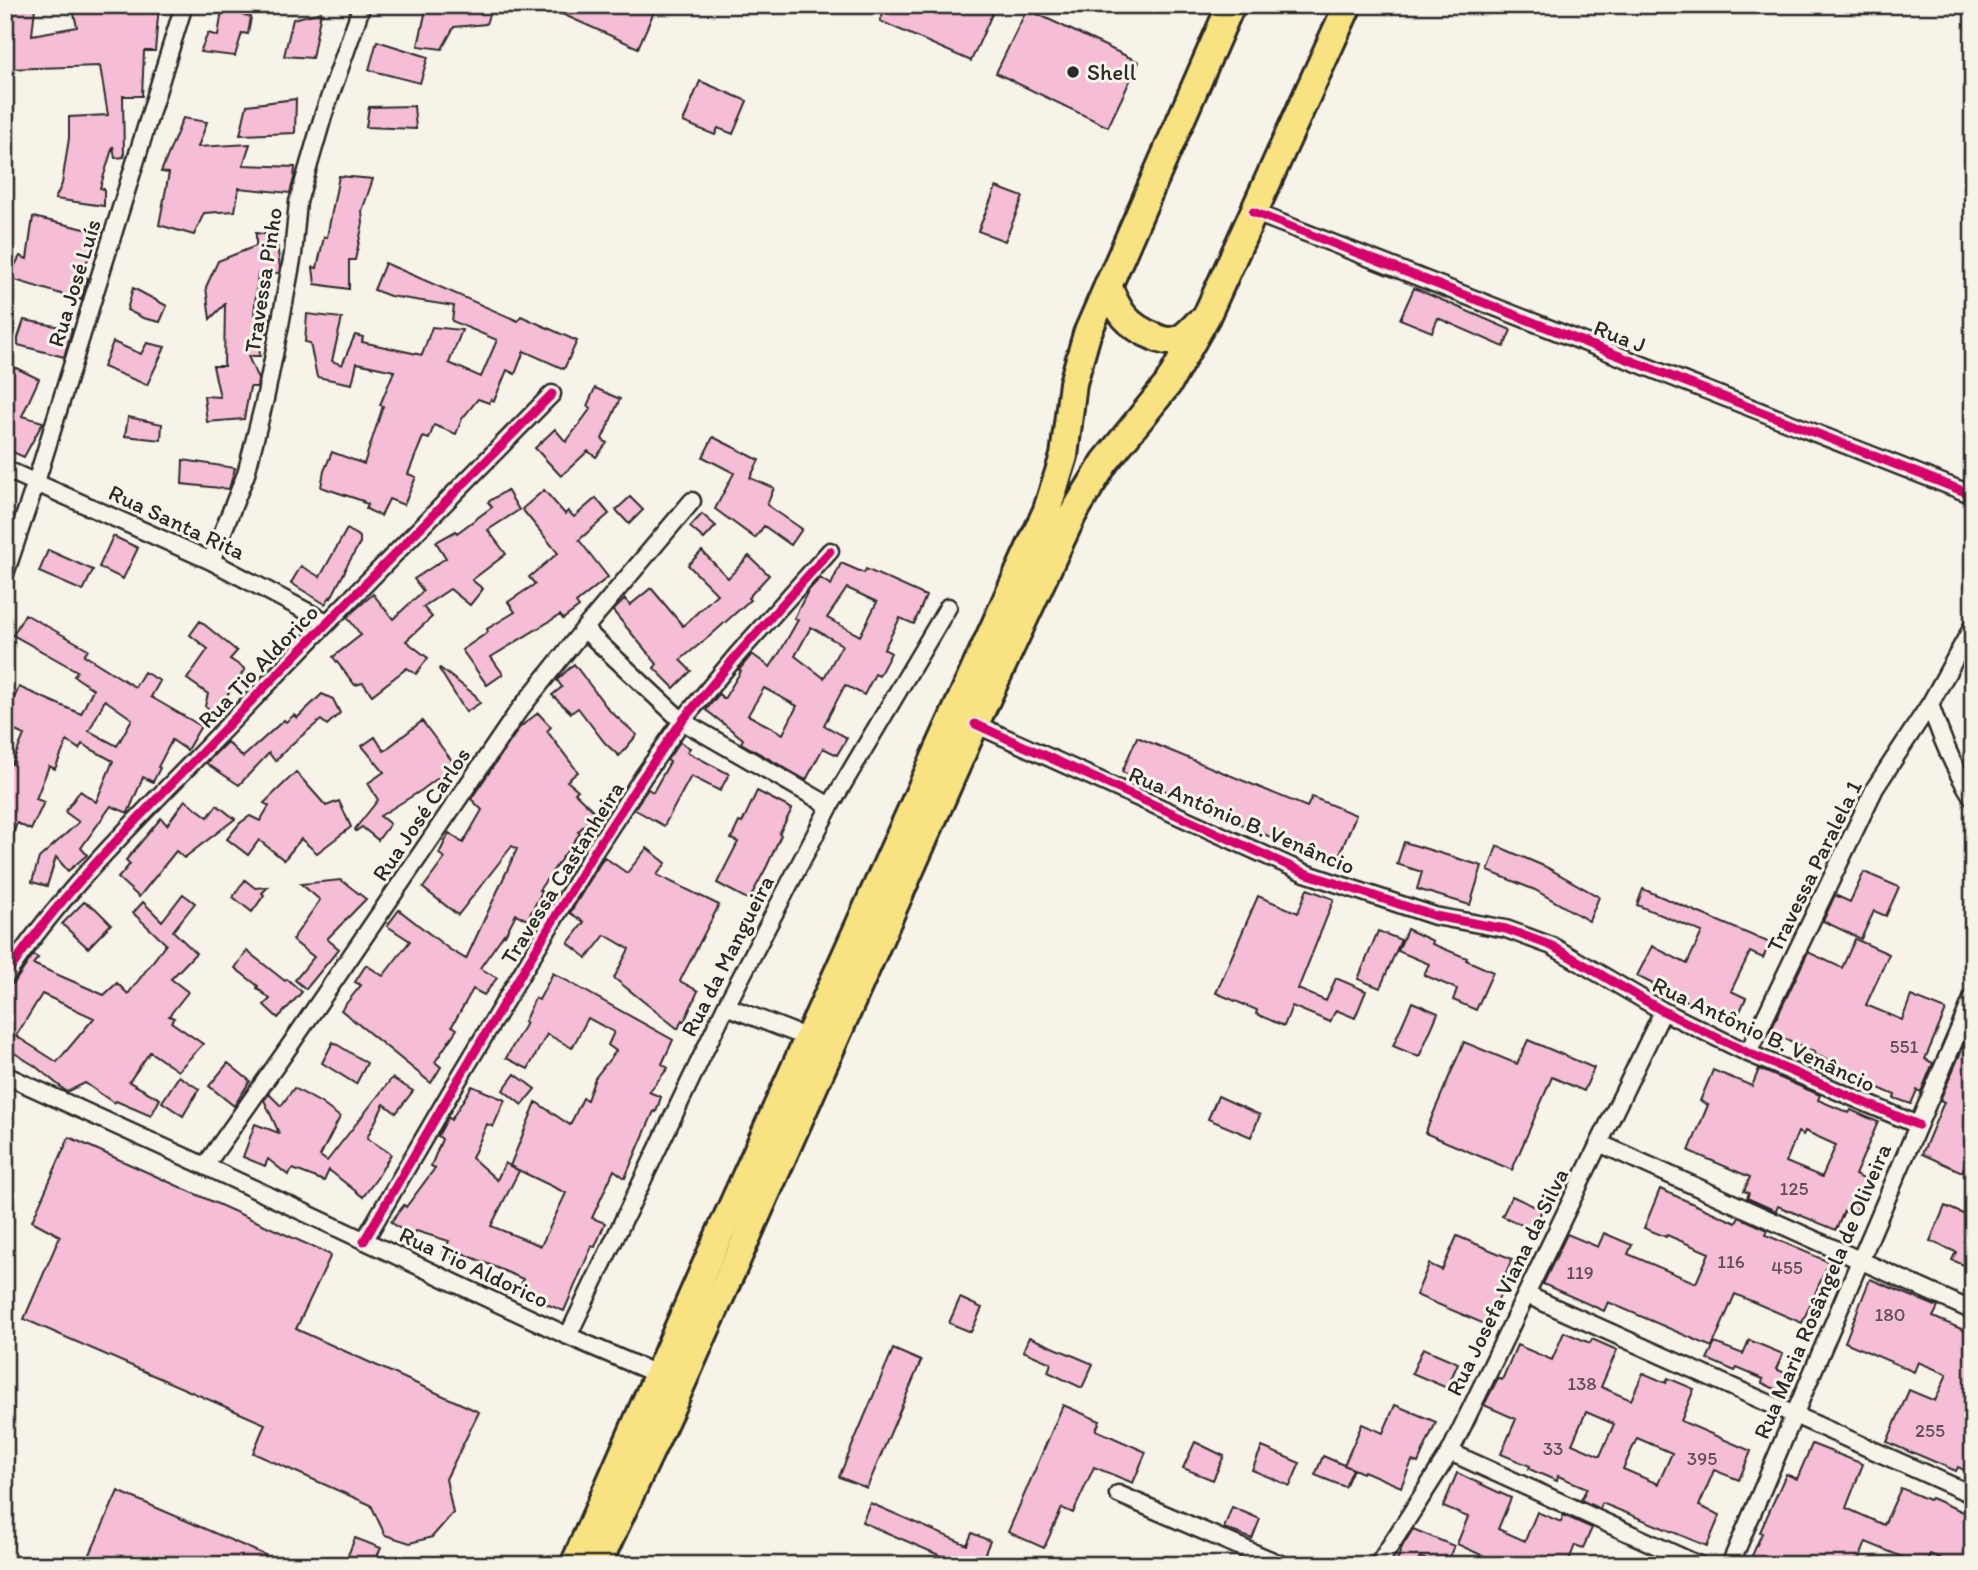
<svg xmlns="http://www.w3.org/2000/svg" width="1978" height="1570" font-family="Itim,sans-serif">
<style>
.building{fill:#f6bed6;stroke:#2b2b2b;stroke-width:2;fill-rule:evenodd}
.lines{fill:none;stroke-linecap:round;stroke-linejoin:round}
.minor-casing{stroke:#2b2b2b;stroke-width:21}
.trunk-casing{stroke:#2b2b2b;stroke-width:32}
.minor{stroke:#f7f3e8;stroke-width:16}
.trunk{stroke:#f8e281;stroke-width:26}
.cycleway-casing{stroke:#f7f3e8;stroke-width:13}
.cycleway{stroke:#d6006c;stroke-width:9}
.poi-dot{fill:#2b2b2b;stroke:#f7f3e8;stroke-width:2.5}
.labels{text-anchor:middle;dominant-baseline:central;stroke-width:6;stroke-linejoin:round;paint-order:stroke}
.number-label{font-size:19px;fill:#5e5056}
.poi-label{font-size:23px;fill:#2b2b2b;stroke:#f7f3e8;text-anchor:start}
.street-label{font-size:23px;fill:#2b2b2b;stroke:#f7f3e8}
</style>
<rect width="100%" height="100%" fill="#f7f3e8"/>
<filter id="ink" filterUnits="userSpaceOnUse"><feTurbulence type="fractalNoise" baseFrequency=".0143" numOctaves="2"/><feDisplacementMap in="SourceGraphic" scale="14" xChannelSelector="R" yChannelSelector="G"/><feConvolveMatrix kernelMatrix="1 2 1 2 8 2 1 2 1" color-interpolation-filters="sRGB"/></filter>
<g filter="url(#ink)">
<path class="building" d="M5,5L35,7L32,35L77,27L72,5H159L155,51H144L142,96H123L124,157L115,158L113,146L100,188L104,189V206L55,199L62,184L69,138V117L108,115L100,66L5,69Z
M427,5H492L486,24L454,27L442,49L418,46Z
M542,5H657L638,48Z
M887,5H996L971,61L880,21Z
M1027,9L1139,62L1108,127L996,73Z
M222,10L251,17L248,34L242,33L235,56L200,52L208,33L218,36Z
M321,12L312,58L284,56L293,19Z
M377,41L428,57L420,83L369,70Z
M700,81L747,101L733,134L718,128L715,135L683,122Z
M296,99L295,133L240,135L247,105Z
M414,106L416,129L366,127L369,107Z
M183,118L207,122L198,147L250,144L243,165L295,167L294,178L290,193L239,188L235,211L204,213L194,235L159,225L169,173L161,172Z
M339,176L373,179L362,211L363,223L355,260H349V289L315,284L313,267L317,268L324,237H327Z
M996,187L1023,197L1005,241L978,231Z
M33,217L102,233L79,276L88,278L81,300L8,278L20,256L27,259Z
M256,233L276,236L280,267L279,273L258,274L254,315L272,313L268,333H258L260,356H248L258,379L257,387H250L244,419L207,422L204,396L220,397L213,366H224L225,304L210,319L206,287L218,261L256,246Z
M385,263L518,321L521,316L577,341L564,369L524,351L515,374L507,370L494,401L491,399L489,403L478,399L462,419L456,434L434,425L429,439L423,437L408,474L416,477L404,505L389,499L381,516L366,509L368,504L362,502L363,501L321,487L324,471L332,452L364,464L383,406L380,405L394,371L357,363L352,384L317,377L310,343L305,342L307,314L342,318L332,361L342,365L355,335L363,337L362,342L422,355L432,327L462,330L449,363L481,377L497,340L452,321L454,306L390,296L374,290Z
M133,288L167,306L160,322L143,318L127,310Z
M1414,288L1511,330L1504,347L1438,318L1432,332L1400,319Z
M24,320L72,329L64,357L18,345V338Z
M113,342L141,354L147,343L165,347L147,385L103,367Z
M14,367L39,379L22,416L43,422L24,457L6,449L5,452V395Z
M595,388L620,399L602,439L607,443L596,457L588,451L561,476L535,448L555,429L566,442L591,408L587,406Z
M128,417L162,424L161,440L125,436Z
M713,437L759,460L750,478L774,488L767,505L802,529L791,545L764,526L755,538L715,509L734,473L703,457Z
M183,460L235,468L229,489L182,484Z
M507,490L519,510L488,530L506,554L472,580L483,589L470,605L450,589L423,607L432,617L406,641L428,658L416,674L407,668L372,695L363,683L355,685L333,657L361,635L347,617L373,594L393,619L423,591L414,579L446,558L436,542L456,531L457,533L492,507L488,502Z
M544,490L565,514L568,511L574,517L596,498L609,514L579,540L608,577L576,603L579,607L563,619L560,615L491,657L503,674L487,685L462,650L488,632L487,629L515,612L508,602L535,584L529,577L558,553L522,509Z
M630,497L643,510L629,524L616,510Z
M702,514L716,526L704,539L690,527Z
M347,529L360,537V543L345,569H346L331,598L330,597L325,604L291,583L301,566L320,577Z
M113,536L138,548L123,579L99,567Z
M48,550L93,570L83,591L39,572Z
M702,551L728,578L749,556L769,575L748,598L750,600L711,635L680,660L691,671L674,688L654,668L657,664L613,611L625,599L630,605L651,588L683,626L717,594L688,565Z
M841,563L864,573L866,569L926,596L914,624L900,618L884,649L891,653L879,676L875,674L864,695L845,685L824,725L847,738L837,755L823,748L806,780L741,743L743,739L706,710L719,694L724,699L741,671L739,670L752,654L770,667L780,652L798,620L794,618L808,591L820,578L831,585ZM847,588L877,602L860,636L827,618ZM811,627L842,645L824,678L795,656ZM764,688L797,706L783,734L748,715Z
M25,614L88,649L84,655L135,687L144,672L160,681L151,697L201,726L187,750L172,740L158,767L160,768L153,782L143,777L128,813L111,806L81,848L87,855L68,871L56,857L47,886L32,882L39,858L79,822L65,812L80,791L96,802L113,761L82,744L79,749L67,741L55,769L49,766L36,799L44,802L31,830L17,823L7,851L5,850V761L12,764L24,735L5,726V719L19,687L81,714L93,689L74,676L77,671L13,635ZM105,700L132,719L117,746L89,731Z
M200,621L237,651L230,659L245,669L215,713L205,706L208,694L187,679L208,649L190,635Z
M574,664L609,710L637,735L619,756L605,743L578,708L571,713L552,695L562,687L557,680Z
M440,668L475,695L480,703L466,712L439,669Z
M322,694L333,699L340,713L327,725L321,720L293,743L275,761L269,753L239,785L206,763L227,742L243,757L284,720L286,722L294,715L297,718Z
M538,713L551,727L547,731L578,772L567,781L578,790L575,793L596,813L578,832L580,833L539,890L542,892L527,920L516,914L505,935L504,934L480,968L497,978L484,995L473,989L452,1026L457,1029L435,1062L441,1067L431,1083L341,1010L361,985L355,982L366,965L383,976L410,941L387,926L399,910L449,949L466,959L517,849L512,846L458,915L423,888L445,858L439,854L449,833L463,843L482,810L471,799L520,727Z
M422,721L455,765L422,790L380,816L390,824L378,840L362,827L356,831L355,829L378,800L368,783L384,772L362,746L375,737L384,751Z
M1137,737L1307,807L1312,797L1356,815L1336,863L1282,842L1122,772Z
M680,742L690,748L687,752L729,774L720,791L691,776L664,826L634,809L648,789L653,792L670,762L667,760Z
M296,772L326,806L339,801L351,827L317,853L301,839L284,860L259,840L248,855L227,839L240,823L250,816L260,821L269,806L264,803Z
M757,791L792,809L779,834L781,835L767,866L749,900L717,883L738,842L731,839L739,822L742,823Z
M185,800L208,817L217,805L235,819L184,858L176,851L139,897L118,878L130,864L126,860L161,818L167,825Z
M1404,842L1482,866L1470,905L1417,889L1422,872L1397,864Z
M1497,846L1546,867L1599,897L1589,921L1535,890L1488,871Z
M647,848L666,863L657,875L719,905L680,981L698,991L684,1022L682,1020L678,1029L614,978L629,949L605,935L587,958L568,943L584,922L570,913L604,857L627,873Z
M1864,872L1899,887L1886,916L1874,911L1861,939L1823,921L1835,895L1850,902Z
M245,880L255,888L268,887L262,893L264,895L252,912L233,897Z
M341,880L366,899L327,939L339,949L306,989L295,980L314,957L292,940L320,900L301,884Z
M1307,889L1334,899L1298,989L1326,1001L1336,978L1366,991L1355,1018L1336,1010L1330,1022L1292,1006L1284,1026L1256,1014L1257,1010L1216,993L1258,896L1298,913Z
M1643,889L1770,943L1763,958L1750,952L1731,991L1746,998L1734,1025L1637,976L1652,946L1687,964L1702,932L1637,905Z
M183,894L195,903L173,931L196,953L171,979L188,992L169,1016L174,1018L171,1022L203,1044L178,1071L150,1052L129,1082L160,1099L151,1116L116,1101L114,1103L85,1083L67,1092L35,1066L8,1049L5,1053V987L14,983L33,955L38,958L33,964L104,995L117,983L128,994L166,944L133,913L143,902L162,921ZM42,994L94,1018L57,1062L16,1036Z
M84,902L95,908L111,924L88,948L62,924Z
M1407,929L1433,941L1432,944L1467,958L1466,960L1493,972L1476,1010L1453,1000L1457,989L1424,975L1429,964L1398,951Z
M1378,931L1401,940L1380,988L1358,979Z
M1855,939L1889,954L1866,1005L1902,1020L1911,996L1946,1010L1925,1059L1933,1063L1921,1092L1917,1090L1911,1104L1894,1098L1895,1095L1841,1072L1843,1067L1814,1054L1815,1052L1770,1032L1808,952L1842,968Z
M247,951L285,981L287,979L302,992L278,1018L264,1005L270,999L257,988L258,986L235,968Z
M553,973L673,1040L662,1064L668,1068L649,1092L661,1097L656,1112L654,1111L625,1178L614,1170L592,1218L605,1223L595,1247L592,1246L564,1311L518,1293L523,1279L460,1252L456,1260L443,1253L449,1241L416,1231L411,1237L391,1222L404,1205L406,1207L435,1168L431,1166L442,1139L438,1136L448,1117L451,1120L472,1086L505,1100L493,1127L487,1124L472,1158L497,1180L505,1163L510,1166L536,1102L570,1125L583,1098L587,1100L595,1078L616,1051L608,1045L614,1032L588,1018L572,1048L547,1034L528,1069L506,1058L526,1023L524,1022L535,998L539,1000ZM510,1166L566,1193L541,1246L491,1226L519,1171Z
M1412,1002L1438,1013L1419,1057L1393,1046Z
M1973,1024V1146L1962,1172L1922,1154L1944,1102L1940,1100Z
M1528,1040L1594,1068L1584,1091L1552,1077L1512,1170L1425,1133L1464,1042L1517,1064Z
M333,1042L367,1063L356,1084L322,1063Z
M228,1063L250,1081L234,1106L209,1086Z
M1759,1069L1820,1095L1818,1100L1849,1113L1851,1110L1878,1122L1855,1175L1868,1181L1854,1215L1844,1211L1836,1230L1778,1206L1776,1211L1747,1198L1749,1193L1744,1191L1750,1177L1689,1151L1708,1105L1700,1101L1713,1070L1752,1086ZM1805,1131L1836,1145L1822,1177L1786,1162L1798,1132L1803,1135Z
M515,1074L535,1089L522,1105L503,1090Z
M179,1076L199,1089L183,1116L162,1102Z
M392,1078L413,1091L396,1113L384,1104L367,1138L391,1154L377,1178L363,1197L329,1170L324,1181L293,1169L288,1175L268,1159L265,1166L243,1157L255,1124L279,1133L264,1100L269,1094L281,1106L294,1088L321,1103L340,1117L320,1156L327,1161Z
M1218,1096L1260,1115L1251,1137L1208,1119Z
M69,1137L331,1255L296,1329L479,1412L446,1479L453,1513L432,1537L410,1543L385,1535L371,1505L253,1453L265,1424L24,1319L60,1236L32,1221Z
M1660,1189L1736,1223L1739,1217L1768,1230L1766,1235L1829,1262L1802,1323L1735,1294L1712,1347L1608,1302L1604,1311L1543,1284L1567,1234L1598,1247L1604,1233L1632,1245L1628,1254L1696,1283L1709,1253L1667,1235L1666,1237L1644,1228Z
M1512,1196L1542,1210L1533,1230L1502,1216Z
M1945,1206L1968,1216L1966,1220L1973,1223V1269L1952,1260L1956,1252L1930,1241Z
M1457,1236L1512,1259L1497,1293L1500,1295L1487,1325L1416,1295L1429,1264L1442,1270Z
M1870,1279L1938,1307L1933,1317L1973,1334V1474L1958,1467L1956,1471L1912,1452V1453L1887,1442L1909,1390L1935,1401L1947,1374L1918,1362L1914,1372L1845,1342Z
M960,1298L982,1308L971,1332L949,1323Z
M1564,1332L1590,1343L1592,1339L1617,1350L1601,1387L1631,1400L1643,1373L1666,1383L1668,1378L1694,1389L1681,1421L1751,1451L1739,1480L1714,1470L1699,1506L1720,1515L1707,1546L1602,1503L1600,1509L1581,1500L1587,1488L1558,1476L1557,1481L1529,1469L1530,1466L1501,1454L1516,1419L1484,1405L1498,1378L1502,1380L1517,1345L1552,1360ZM1586,1412L1614,1424L1600,1456L1572,1444ZM1637,1438L1672,1453L1658,1484L1623,1469Z
M1029,1337L1093,1364L1082,1388L1048,1372L1051,1363L1023,1351Z
M1749,1340L1783,1354L1776,1369L1787,1374L1779,1391L1762,1383L1763,1379L1737,1368L1735,1371L1707,1359L1715,1343L1743,1354Z
M1423,1348L1458,1363L1447,1388L1412,1373Z
M893,1349L921,1361L867,1488L839,1477Z
M1063,1405L1100,1421L1096,1430L1146,1452L1133,1483L1094,1467L1073,1513L1062,1508L1044,1548L1008,1532Z
M1395,1405L1436,1422L1418,1463L1412,1461L1401,1487L1364,1471L1363,1473L1344,1465L1362,1424L1383,1433Z
M1195,1442L1224,1456L1213,1480L1183,1468Z
M1812,1444L1863,1464L1846,1508L1884,1525L1901,1488L1929,1500L1931,1498L1973,1516V1565H1956L1930,1554L1925,1565H1912L1904,1561L1905,1558L1866,1542L1857,1565H1748L1762,1533L1760,1532L1786,1474L1797,1479Z
M1262,1447L1300,1463L1290,1486L1252,1470Z
M1323,1456L1353,1469L1345,1487L1315,1475Z
M1457,1473L1511,1498L1498,1529L1525,1541L1537,1512L1561,1522L1563,1515L1592,1528L1583,1548L1575,1545L1567,1565H1494L1485,1561L1486,1557L1457,1544L1468,1517L1443,1507Z
M118,1491L288,1565H96L87,1561Z
M870,1503L967,1545L972,1533L990,1541L980,1565H962L862,1522Z
M1232,1507L1260,1519L1252,1539L1224,1528Z
M1413,1529L1454,1546L1446,1565H1438L1420,1557L1417,1565H1395L1403,1545Z
M355,1538L381,1548L373,1565H344Z"/>
<g class="lines">
<defs>
<path id="minor" d="M1253,212L1973,495
M5,469L211,561L327,622
M211,561L246,474L265,399L280,325L293,254L298,202L324,113L362,5
M5,574L36,482L184,5
M584,629L682,721L830,806
M1930,704C1941,738 1953,768 1973,798
M975,724L1305,873L1435,916L1506,929L1552,946L1663,1011L1748,1053L1918,1125
M5,977C62,891 137,820 208,746C321,628 437,511 552,394
M726,1006L808,1038
M1748,1053L1875,788L1930,704L1973,626
M5,1075L205,1166L568,1336L659,1375
M1599,1143L1973,1311
M205,1166L284,1054L517,713L584,629L692,501
M364,1241L449,1095L594,852L643,777L682,721L737,655L830,551
M1527,1295L1973,1495
M568,1336L726,1006L830,806L948,607
M1450,1452L1699,1565
M1118,1494L1282,1565
M1378,1565L1450,1452L1663,1011
M1730,1565L1973,997"/>
<path id="trunk" d="M1108,285C1118,312 1127,326 1155,337C1164,341 1171,343 1181,338C1187,335 1193,328 1198,323
M574,1565L716,1242L1047,510L1064,456L1073,383L1087,334L1231,5
M597,1565L674,1401L975,724L1073,514L1105,462L1168,384L1206,317L1348,5"/>
</defs>
<use href="#minor" class="minor-casing"/>
<use href="#trunk" class="trunk-casing"/>
<use href="#minor" class="minor"/>
<use href="#trunk" class="trunk"/>
<defs>
<path id="cycleway" d="M1253,212L1973,495
M975,724L1305,873L1435,916L1506,929L1552,946L1663,1011L1748,1053L1918,1125
M5,977C62,891 137,820 208,746C321,628 437,511 552,394
M364,1241L449,1095L594,852L643,777L682,721L737,655L830,551"/>
</defs>
<use href="#cycleway" class="cycleway-casing"/>
<use href="#cycleway" class="cycleway"/>
</g>
</g>
<circle class="poi-dot" cx="1073" cy="72" r="7"/>
<g class="labels">
<g class="number-label">
<text x="1904" y="1046">551</text>
<text x="1794" y="1188">125</text>
<text x="1731" y="1261">116</text>
<text x="1787" y="1267">455</text>
<text x="1580" y="1272">119</text>
<text x="1890" y="1314">180</text>
<text x="1582" y="1383">138</text>
<text x="1930" y="1430">255</text>
<text x="1553" y="1448">33</text>
<text x="1702" y="1458">395</text>
</g>
<g class="poi-label">
<text x="1087" y="72">Shell</text>
</g>
<g class="street-label">
<text transform="translate(263 280) rotate(-81)">Travessa Pinho</text>
<text transform="translate(74 283) rotate(-73)">Rua José Luís</text>
<text transform="translate(1620 336) rotate(21)">Rua J</text>
<text transform="translate(177 522) rotate(25)">Rua Santa Rita</text>
<text transform="translate(258 666) rotate(-46)">Rua Tio Aldorico</text>
<text transform="translate(421 814) rotate(-56)">Rua José Carlos</text>
<text transform="translate(1242 820) rotate(23)">Rua Antônio B. Venâncio</text>
<text transform="translate(1814 866) rotate(-64)">Travessa Paralela 1</text>
<text transform="translate(562 873) rotate(-58)">Travessa Castanheira</text>
<text transform="translate(727 956) rotate(-63)">Rua da Mangueira</text>
<text transform="translate(1764 1034) rotate(25)">Rua Antônio B. Venâncio</text>
<text transform="translate(474 1267) rotate(25)">Rua Tio Aldorico</text>
<text transform="translate(1507 1282) rotate(-64)">Rua Josefa Viana da Silva</text>
<text transform="translate(1822 1291) rotate(-67)">Rua Maria Rosângela de Oliveira</text>
</g>
</g>
<rect width="1978" height="1570" fill="none" stroke="#f7f3e8" stroke-width="28"/>
<rect x="14" y="14" width="1950" height="1542" fill="none" stroke="#2b2b2b" stroke-width="2.5" filter="url(#ink)"/>
</svg>
